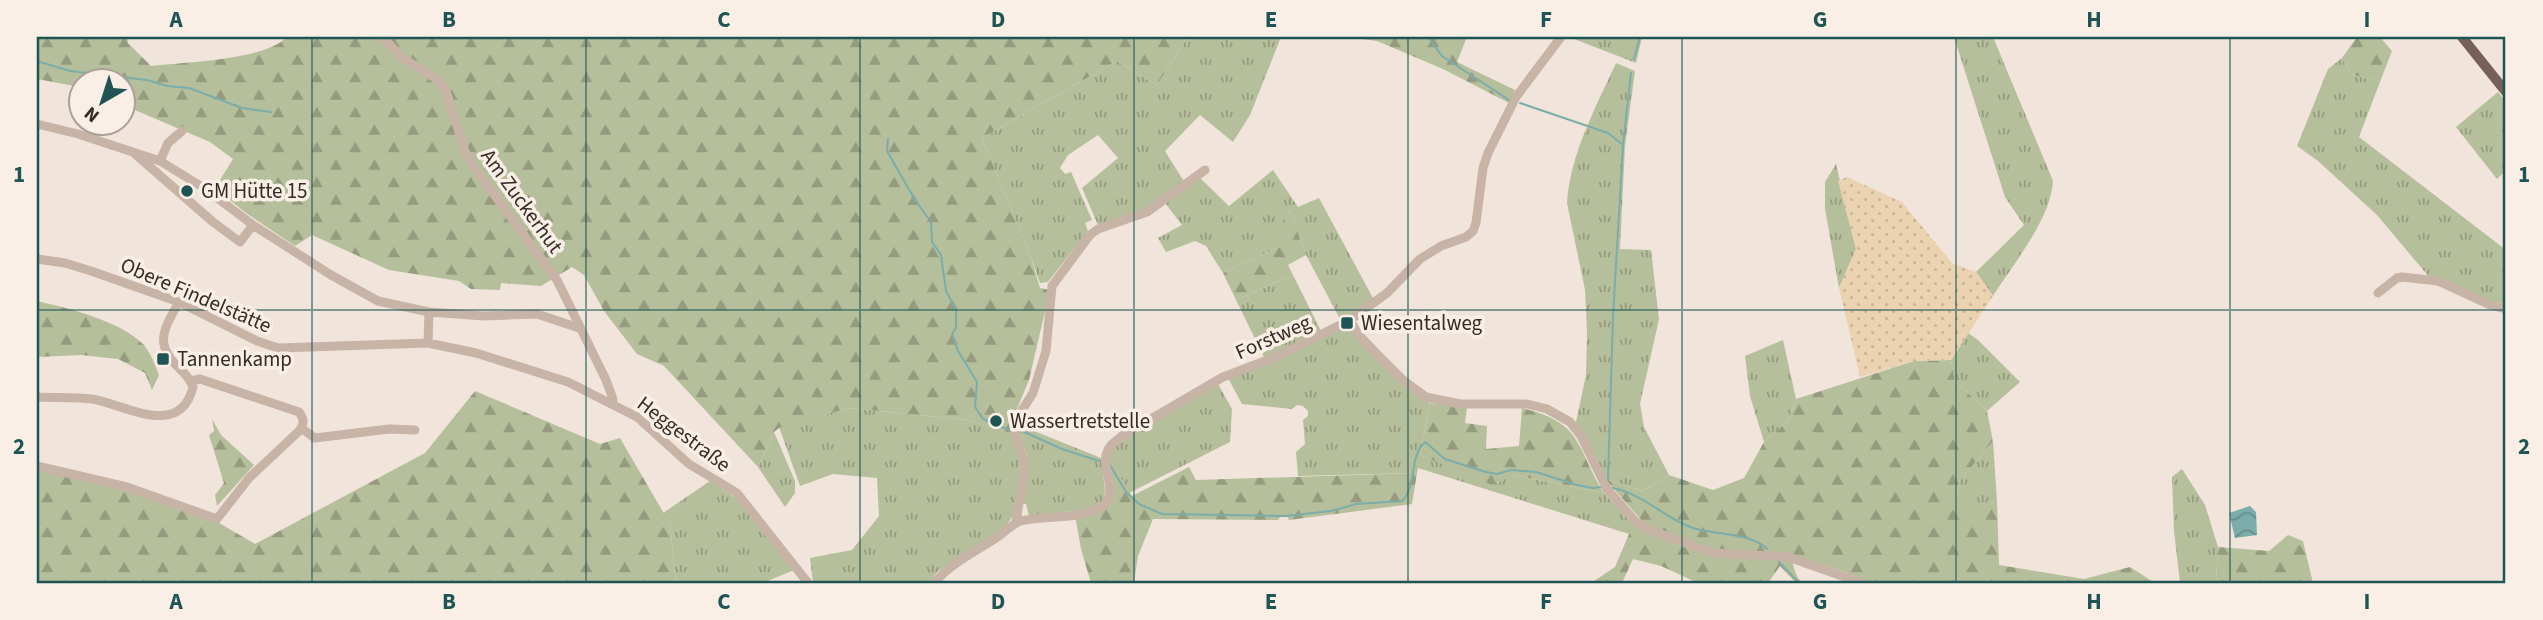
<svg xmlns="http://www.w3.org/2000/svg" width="2543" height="620" font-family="'Source Sans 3',sans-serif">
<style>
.grass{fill:url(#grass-tufts)}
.forest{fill:url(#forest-firs)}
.sand{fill:url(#sand-dots)}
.water{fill:url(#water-waves)}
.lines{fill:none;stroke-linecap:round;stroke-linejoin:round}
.stream{stroke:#7badab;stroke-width:2}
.minor{stroke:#c8b3a7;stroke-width:9}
.major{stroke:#766059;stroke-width:10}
.grid{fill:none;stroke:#1e5554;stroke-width:2;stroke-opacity:0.55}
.poi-dot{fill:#1e5554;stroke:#f9efe7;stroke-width:2.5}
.labels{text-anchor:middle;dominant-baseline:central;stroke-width:7;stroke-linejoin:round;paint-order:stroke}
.poi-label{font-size:21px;fill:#352b27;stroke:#f9efe7;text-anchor:start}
.street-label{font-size:21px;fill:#352b27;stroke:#f9efe7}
.neatline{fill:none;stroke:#1e5554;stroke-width:2.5}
.grid-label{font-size:23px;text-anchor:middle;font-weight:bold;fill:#1e5554}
</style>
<defs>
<pattern id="grass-tufts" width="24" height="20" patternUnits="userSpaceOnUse" patternTransform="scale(1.75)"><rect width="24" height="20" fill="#b6bf9b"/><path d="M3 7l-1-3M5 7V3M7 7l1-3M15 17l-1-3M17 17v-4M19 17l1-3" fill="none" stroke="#959b7e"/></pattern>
<pattern id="forest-firs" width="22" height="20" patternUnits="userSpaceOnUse" patternTransform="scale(1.75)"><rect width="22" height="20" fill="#b6bf9b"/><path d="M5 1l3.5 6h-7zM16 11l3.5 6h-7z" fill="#959b7e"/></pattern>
<pattern id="sand-dots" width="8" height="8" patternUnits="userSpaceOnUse" patternTransform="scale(1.75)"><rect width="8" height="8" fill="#ebd3b2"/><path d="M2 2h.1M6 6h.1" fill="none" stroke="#cab599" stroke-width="1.8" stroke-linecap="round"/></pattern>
<pattern id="water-waves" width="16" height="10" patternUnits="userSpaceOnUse" patternTransform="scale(1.75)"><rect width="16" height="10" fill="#7badab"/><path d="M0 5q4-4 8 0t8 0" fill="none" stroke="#668d8b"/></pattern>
</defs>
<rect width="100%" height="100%" fill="#f1e4db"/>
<path class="grass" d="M1188,37H1281L1250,115L1233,142L1200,115L1165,151L1185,183L1146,210L1098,225L1082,188L1118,158L1098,135L1068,155L1060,168L1065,174L1071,172L1092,220L1085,223L1088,231L1048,282L1040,283L1031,257L982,138L1117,61L1157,85Z
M1569,37H1642L1636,63Z
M1954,37H1993L2053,181C2051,219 2013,264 1993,296L1976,272L2024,225L2005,197Z
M2342,58L2353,75L2380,82L2359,137L2506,250V304L2490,301L2430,278L2377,215L2318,161L2297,146L2328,69Z
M1616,63L1635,71L1625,146L1620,249L1651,250L1659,319L1640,404L1644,427L1669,475L1643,491L1605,479L1576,422L1586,375L1587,332L1585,290L1567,203C1570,154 1596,107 1616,63Z
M2498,92L2506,102V170L2497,179L2456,127Z
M1836,164L1856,249L1839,288L1825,209V182Z
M1273,170L1298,207L1319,198L1374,300L1341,321L1306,255L1290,211L1283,215V245L1223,273L1206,246L1195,241L1166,252L1158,238L1182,225L1165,203L1199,177L1229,206Z
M1293,275L1321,331L1265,359L1236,300Z
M1348,325L1398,381L1430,403L1420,455L1498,483L1504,478L1514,475L1604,493L1637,528L1629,534L1418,468L1417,473L1298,476L1296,452L1305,444L1303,420L1308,416V411L1303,406L1297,405L1292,409L1242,404L1228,378Z
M1968,333L1978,340L2020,382L1987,411L1955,381L1951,360Z
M1783,340L1796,399L1788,421L1764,442L1750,396L1745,356Z
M1218,384L1232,409L1230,442L1129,493L1108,457L1114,446Z
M849,408L968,420L1013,434L1020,456V473L1014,515L1004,528L937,572L929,583H813L810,558L852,550L879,516L877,478L833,474L800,486L779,427Z
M1017,424L1101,458L1105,490L1104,501L1089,509L1029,516L1026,504H1023L1027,456Z
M774,432L795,481V493L785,507L758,467Z
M1993,441L1997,502L1955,507L1959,482Z
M2182,469L2205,505L2218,547L2216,583H2180L2174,531L2172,477Z
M710,481L739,500L794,570L763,583H676L670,524L663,513Z"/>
<path class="forest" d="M37,37H127L128,43L151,66C184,62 265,60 287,37H378L380,39L383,37H1188L1157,85L1117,61L982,138L1031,257L1040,288L1050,290L1029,380L1010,426L1013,434L968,420L849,408L779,428L774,432L758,467L664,366L637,354L604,311L584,275L572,267L541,286L501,283L500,290L471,289L459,281L389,270L312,235L295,246L246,213L215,188L233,159L210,142L123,105L122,80H80V87L37,79Z
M1346,37H1467L1457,62L1515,90L1509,103L1443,69L1377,41Z
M2357,37H2380L2392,51L2380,82L2353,75L2342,58Z
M1290,211L1306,255L1288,265L1293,275L1236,300L1223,273L1283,245V215Z
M37,301C68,308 121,321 144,345C151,354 155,364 159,375L152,390L145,373L118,359L81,355L37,357Z
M1951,360L1955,381L1987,411L1993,441L1959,482L1955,506L1997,502L1999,565L2084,579L2130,567L2155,583H1870L1845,572L1793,555C1791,564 1796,577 1802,583H1796L1780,566L1768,583H1698L1661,566L1633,559L1622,583H1591L1615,567L1629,534L1643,522L1605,479L1643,491L1669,475L1713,490L1744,478L1764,442L1788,421L1796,399L1914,361Z
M475,391L600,444L620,438L670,524L676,583H37V471C94,482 160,494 213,520C227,527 241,536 255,544L425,453Z
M1430,403L1467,407L1465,423L1487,426L1486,449L1519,446L1522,408C1584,423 1575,446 1604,493L1514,475L1492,485L1420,455Z
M212,419L221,435L254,465L217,506L215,495L224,483L209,435L214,431Z
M1108,457L1132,496L1189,467L1196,480L1417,473L1412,504L1289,520L1287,516H1281L1278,520L1153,519L1138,556L1134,582L1091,583L1081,549L1075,515L1106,506Z
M2288,535L2303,541L2313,583H2216L2218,547L2269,551Z"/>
<path class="sand" d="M1847,177L1902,202L1952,263L1976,272L1993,296L1951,360L1914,361L1860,377L1839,288L1856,249L1838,181Z"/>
<path class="water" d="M2250,506L2256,512L2257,535L2235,538L2229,513Z"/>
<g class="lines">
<path class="stream" d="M1428,37L1442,56L1509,100
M1634,59L1640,37
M37,61L70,71L147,80L167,86L189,88L242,108L271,112
M1520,103L1608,133L1622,144
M888,139L887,151L915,200L931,222L932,242L941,255L946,291L956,310V328L952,334L958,351L977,382L975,407L983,419L1009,430
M1020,430L1062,449L1099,461
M1110,465L1126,492L1139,504L1162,514L1285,516L1331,511L1356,504L1402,501C1418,485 1408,458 1425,442L1445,459L1486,472L1497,474L1511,470L1536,472L1577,485L1593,488L1603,487
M1608,480L1613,317L1623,145L1631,73
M1612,488C1642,493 1662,516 1690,527C1715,536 1748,531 1767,549
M1779,562L1799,583"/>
<path class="minor" d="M383,37L401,57L438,80L446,91L465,151L476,170L557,280L606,380L613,399L612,404
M37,124L78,134L160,161L204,188L253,225L331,275L378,301L429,312L484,316L537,314L579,328
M134,153L213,222L240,242L253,225
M160,161L168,143L182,131
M37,259L65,263L91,271L179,302L257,341L278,348L428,343L476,353L568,382L637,417L689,464L737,493L808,583
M2378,293L2397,278L2402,277L2438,281L2490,305L2506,309
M1350,320L1358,334L1381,358L1404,381L1426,397L1460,404H1527L1547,409L1570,422L1581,436L1607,489L1635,521L1647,529L1714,553L1788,557L1862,583
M428,343L429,312
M37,397C55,398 74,397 92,399C124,404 180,440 193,387C190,379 186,375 180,369C153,344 164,329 179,302
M301,428L315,438L389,429L415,430
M37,466L127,487L217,519L249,478L298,432C304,425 305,420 299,412L200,379L191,381
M1016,522L1025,466L1015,431V421L1033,393L1046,351L1052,286L1090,235L1098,229L1147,212L1205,170
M934,583C952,562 977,551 999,536C1006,531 1013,523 1021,521C1046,515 1077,520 1101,507C1121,496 1100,468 1107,452C1109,445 1116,441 1122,436L1223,377L1278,356L1350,320L1387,293L1420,259L1441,246L1466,237L1473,231L1476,223L1483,168L1488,153L1516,97L1561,37"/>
<path class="major" d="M2462,37L2506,92"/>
</g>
<path class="grid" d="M312,37V583M586,37V583M860,37V583M1134,37V583M1408,37V583M1682,37V583M1956,37V583M2230,37V583M37,310H2506"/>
<g class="poi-dot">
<circle cx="187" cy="191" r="7"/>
<rect x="1340" y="316" width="14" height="14" rx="3.5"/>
<rect x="156" y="352" width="14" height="14" rx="3.5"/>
<circle cx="996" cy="421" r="7"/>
</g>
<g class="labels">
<g class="poi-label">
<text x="201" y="191">GM Hütte 15</text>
<text x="1361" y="323">Wiesentalweg</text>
<text x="177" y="359">Tannenkamp</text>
<text x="1010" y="421">Wassertretstelle</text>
</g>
<g class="street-label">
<text transform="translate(522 201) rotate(54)">Am Zuckerhut</text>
<text transform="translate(196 295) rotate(23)">Obere Findelstätte</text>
<text transform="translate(1273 337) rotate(-24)">Forstweg</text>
<text transform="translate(684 434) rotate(37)">Heggestraße</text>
</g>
</g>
<rect width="2543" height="620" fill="none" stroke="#f9efe7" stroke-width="77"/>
<g transform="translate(102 102) rotate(219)"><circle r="33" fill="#f9efe7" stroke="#aba19a" stroke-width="2"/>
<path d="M0-5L12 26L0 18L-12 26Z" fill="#1e5554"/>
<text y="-10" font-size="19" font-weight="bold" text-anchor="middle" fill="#352b27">N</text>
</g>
<rect x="38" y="38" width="2466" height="544" class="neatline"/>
<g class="grid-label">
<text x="176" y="27">A</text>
<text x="449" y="27">B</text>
<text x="724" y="27">C</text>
<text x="998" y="27">D</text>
<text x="1271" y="27">E</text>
<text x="1546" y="27">F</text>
<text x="1820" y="27">G</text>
<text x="2094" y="27">H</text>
<text x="2367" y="27">I</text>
<text x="19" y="182">1</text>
<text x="2524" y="182">1</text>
<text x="19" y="454">2</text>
<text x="2524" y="454">2</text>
<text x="176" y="609">A</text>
<text x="449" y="609">B</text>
<text x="724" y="609">C</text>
<text x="998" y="609">D</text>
<text x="1271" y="609">E</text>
<text x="1546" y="609">F</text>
<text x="1820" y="609">G</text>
<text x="2094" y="609">H</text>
<text x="2367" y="609">I</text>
</g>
</svg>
